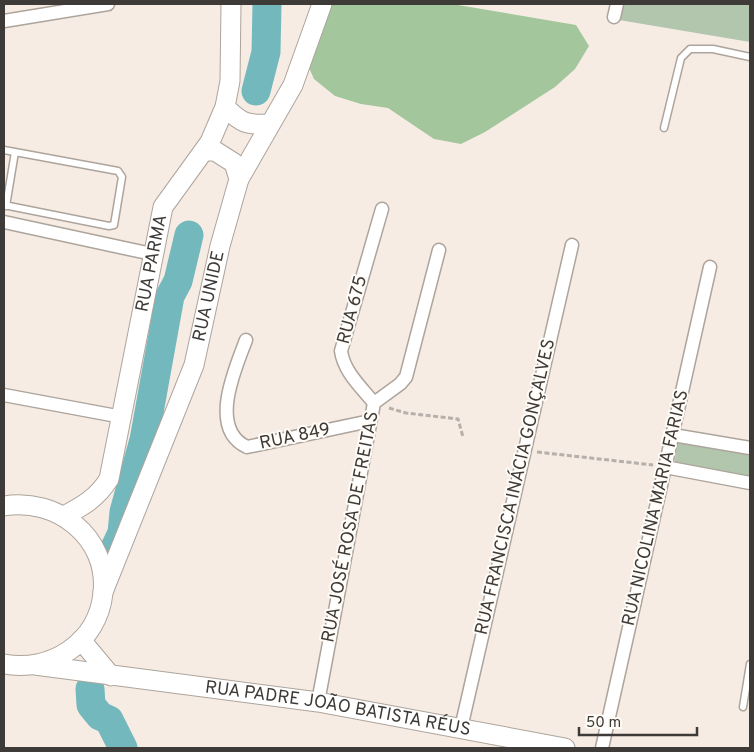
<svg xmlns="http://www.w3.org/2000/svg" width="754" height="752" font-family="Overpass,sans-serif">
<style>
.green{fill:#b1c6ad}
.forest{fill:#a3c69c}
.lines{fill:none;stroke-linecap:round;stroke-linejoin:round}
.river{stroke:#73b8bc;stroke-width:29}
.service-casing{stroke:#ada49c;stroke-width:9}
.minor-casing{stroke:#ada49c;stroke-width:15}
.secondary-casing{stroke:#ada49c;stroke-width:21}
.path{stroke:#b7afa9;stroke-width:3;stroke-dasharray:5 2.5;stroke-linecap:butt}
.service{stroke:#fff;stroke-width:6}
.minor{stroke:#fff;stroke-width:12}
.secondary{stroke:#fff;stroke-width:19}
.labels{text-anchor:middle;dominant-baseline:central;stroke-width:4;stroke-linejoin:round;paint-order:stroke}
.street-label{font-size:18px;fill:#3d3a37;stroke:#fffbf7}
</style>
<rect width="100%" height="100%" fill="#f6ece4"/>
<path class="green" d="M623,4H750V42L619,20Z
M678,441L750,454V479L674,465Z"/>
<path class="forest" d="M313,4H452L576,25L589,46L575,69L555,87L485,132L461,144L434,139L388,108L361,104L335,96L314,79L303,54Z"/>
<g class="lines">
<path class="river" d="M256,91L266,52L267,4
M114,550L122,533L124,512L144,440L170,296L178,281L189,235
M90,689L91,705L100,716L109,720L123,748"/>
<defs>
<path id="service" d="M664,128L681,58L690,49H713L750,57
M4,150L118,171L122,177L114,225L109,226L4,205
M6,206L15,152
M743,707L750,664"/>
<path id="minor" d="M614,17L617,4
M4,21L108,4
M4,222L152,254
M246,340C235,369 208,429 247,447L370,421
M4,395L122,417
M374,403C361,387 344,372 341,351L382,209
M673,435L750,448
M665,467L750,483
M318,702L374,403L400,384L406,377L439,250
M461,728L572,245
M602,748L710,267"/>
<g id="secondary">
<path d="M225,107C242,124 247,125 270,124"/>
<path d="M204,151H215L234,163L239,179"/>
<path d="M4,506C56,497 109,537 103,593C98,643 50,673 4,664"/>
<path id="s1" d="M64,516C83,506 97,498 109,479L163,207L210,142L225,107L230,81L231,4"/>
<path id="s2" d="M103,592L194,365L220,246L239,179L293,85L322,4"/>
<path d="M81,640L111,676"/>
<path id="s3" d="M35,665L318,702L565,748"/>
</g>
</defs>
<use href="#service" class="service-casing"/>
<use href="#minor" class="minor-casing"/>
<use href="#secondary" class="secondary-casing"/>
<path class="path" d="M389,408L406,413L458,419L463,437
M537,452L653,465"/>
<use href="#service" class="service"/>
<use href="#minor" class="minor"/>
<use href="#secondary" class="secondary"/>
</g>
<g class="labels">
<g class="street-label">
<text stroke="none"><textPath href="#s1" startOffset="279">RUA PARMA</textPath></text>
<text stroke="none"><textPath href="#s2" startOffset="315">RUA UNIDE</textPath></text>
<text transform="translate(353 310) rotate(-75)">RUA 675</text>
<text transform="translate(295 437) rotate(-12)">RUA 849</text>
<text transform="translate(516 487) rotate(-77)">RUA FRANCISCA INÁCIA GONÇALVES</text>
<text transform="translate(656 508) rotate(-77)">RUA NICOLINA MARIA FARIAS</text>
<text transform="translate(351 527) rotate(-79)">RUA JOSÉ ROSA DE FREITAS</text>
<text stroke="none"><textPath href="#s3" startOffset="306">RUA PADRE JOÃO BATISTA RÉUS</textPath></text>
</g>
</g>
<rect width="754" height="752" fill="none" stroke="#3d3a37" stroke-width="10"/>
<path d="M579 727v8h118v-8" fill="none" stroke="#3d3a37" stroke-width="2.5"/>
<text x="586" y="727" font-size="15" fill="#3d3a37" stroke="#fffbf7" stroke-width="4" paint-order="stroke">50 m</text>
</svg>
